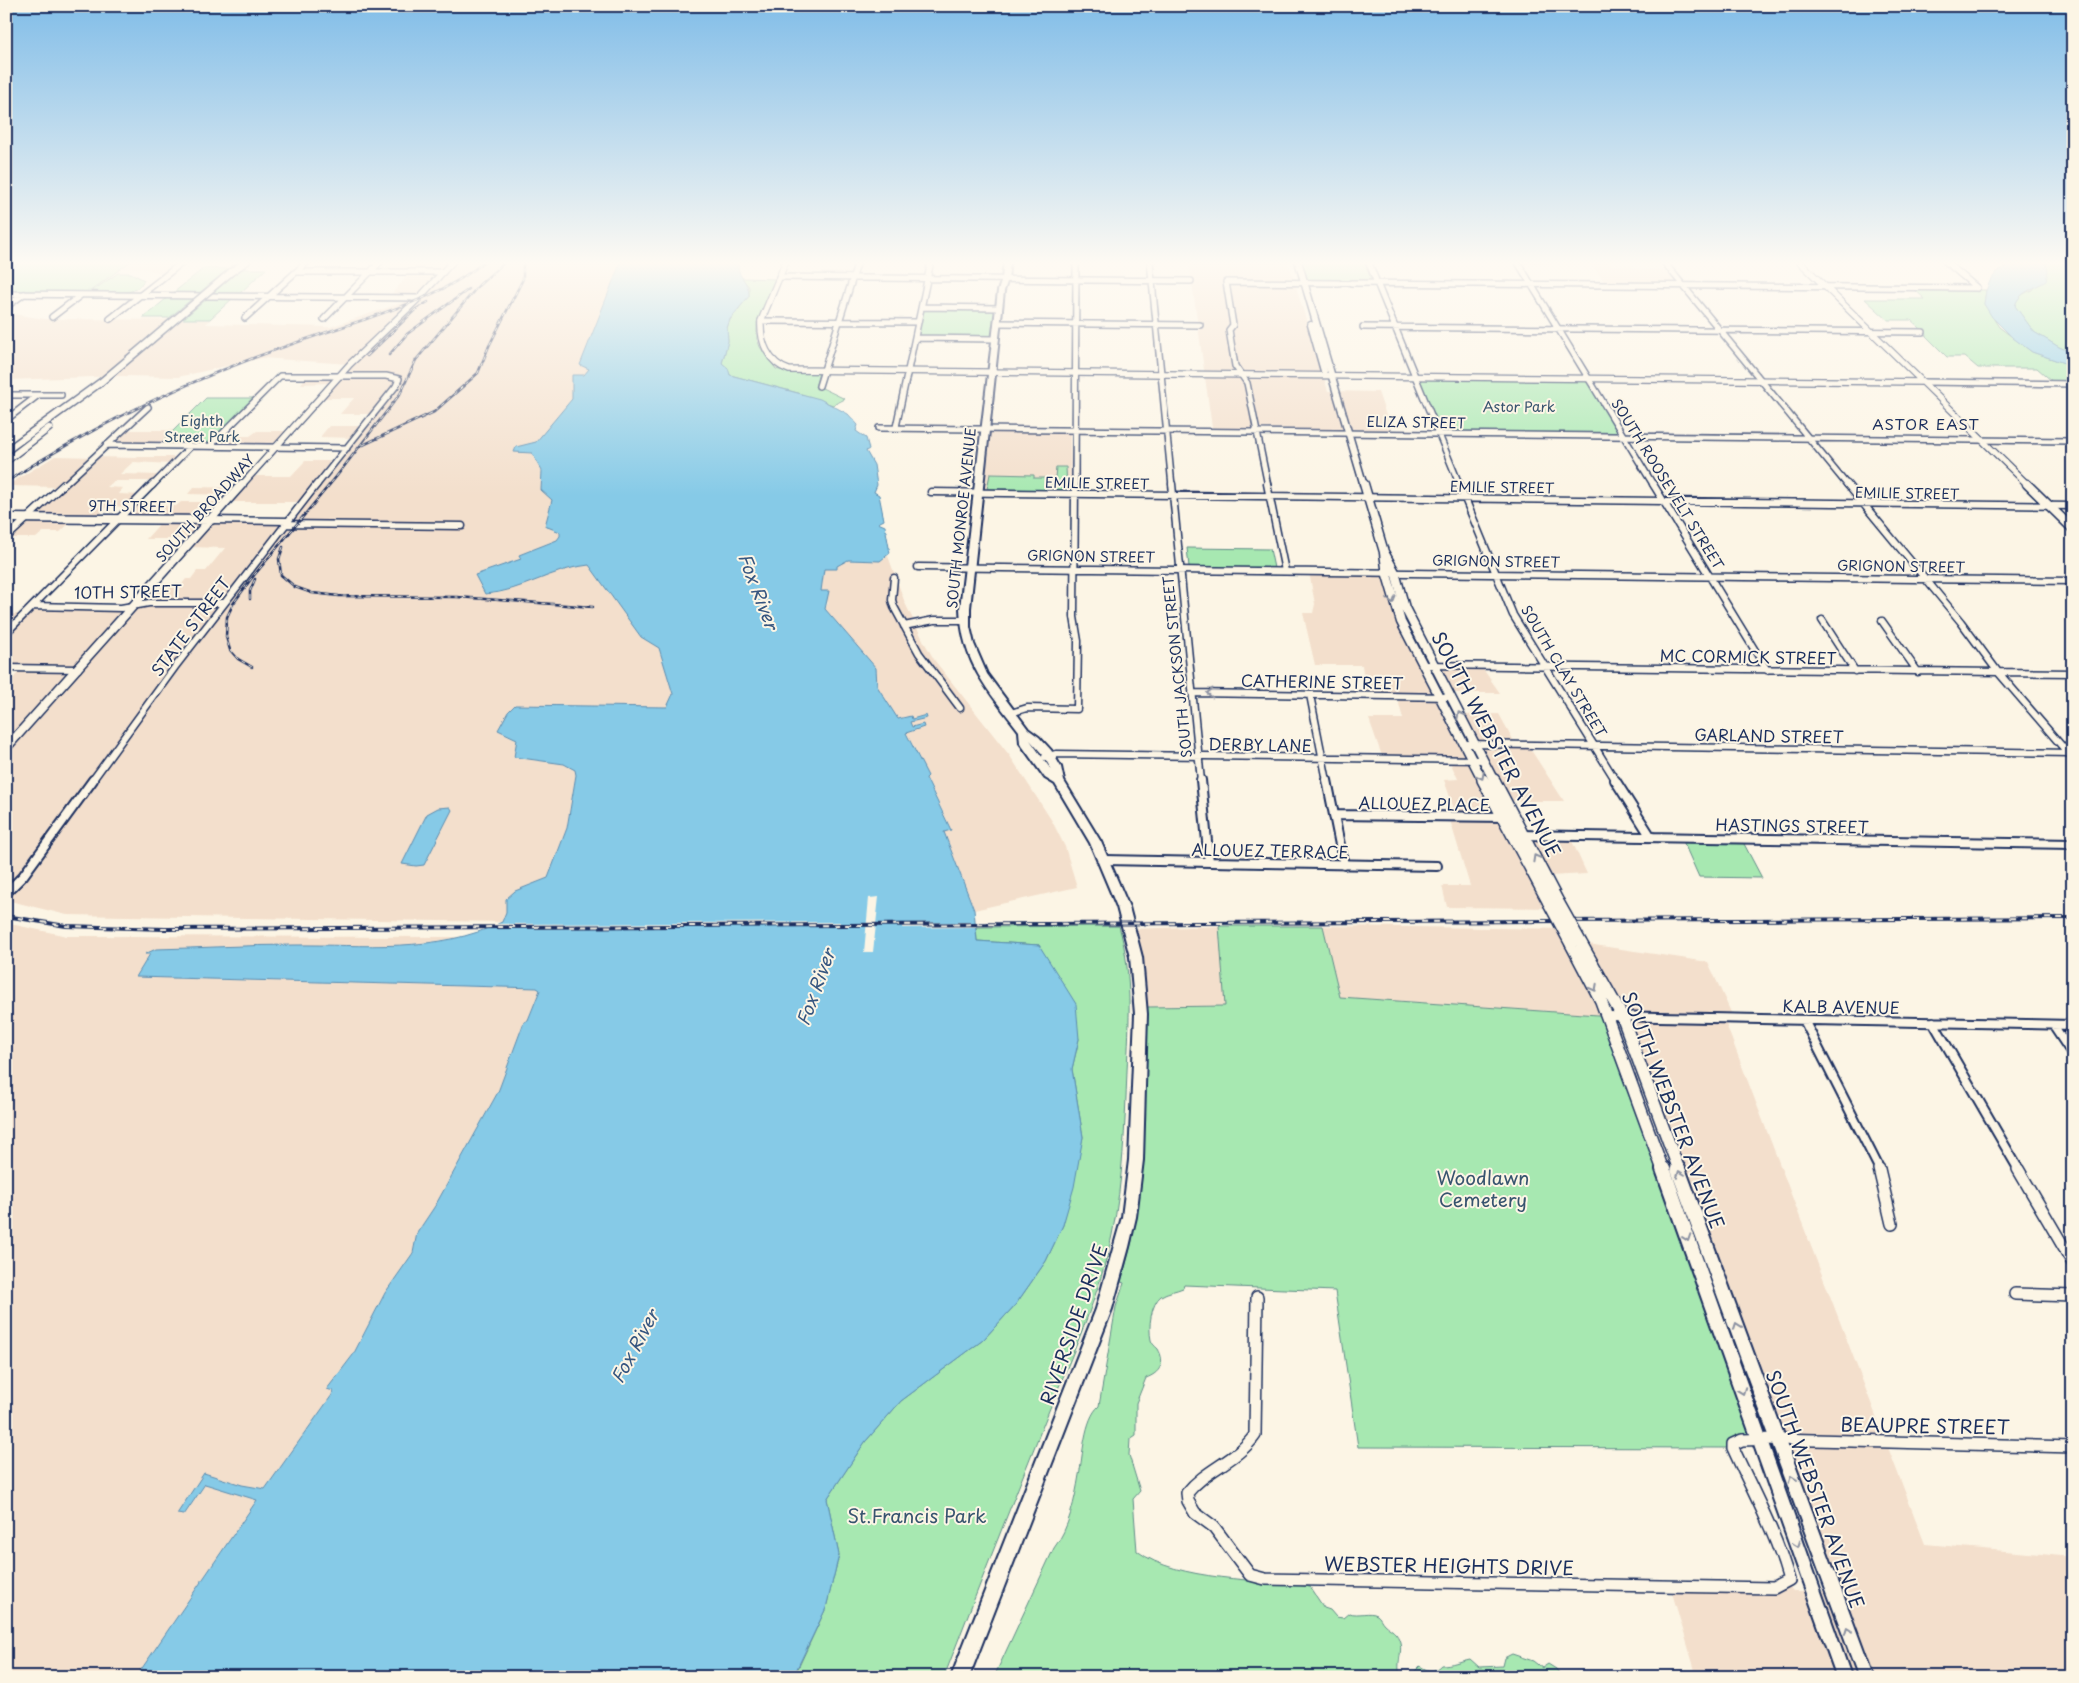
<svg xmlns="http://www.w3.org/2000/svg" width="2079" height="1683" font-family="'Playpen Sans',sans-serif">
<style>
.built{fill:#f3dfcc;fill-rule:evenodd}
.green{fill:#a7e8b1;stroke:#618c88}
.water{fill:#86cae7;stroke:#5b8cb0}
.pier{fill:#fcf5e5}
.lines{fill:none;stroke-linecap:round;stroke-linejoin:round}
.pedestrian-casing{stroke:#1b2f5e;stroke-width:6}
.minor-far3-casing{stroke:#1b2f5e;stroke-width:8}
.minor-far2-casing{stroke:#1b2f5e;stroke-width:9}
.minor-far1-casing{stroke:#1b2f5e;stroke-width:12}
.minor-casing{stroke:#1b2f5e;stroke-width:14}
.tertiary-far1-casing{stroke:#1b2f5e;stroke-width:8}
.tertiary-casing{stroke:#1b2f5e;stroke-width:11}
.secondary-far3-casing{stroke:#1b2f5e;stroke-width:9}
.secondary-far2-casing{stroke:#1b2f5e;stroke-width:11}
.secondary-far1-casing{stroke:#1b2f5e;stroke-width:14}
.secondary-casing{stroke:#1b2f5e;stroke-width:18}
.primary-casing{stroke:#1b2f5e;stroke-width:4}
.pedestrian{stroke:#fcf5e5;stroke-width:4}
.minor-far3{stroke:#fcf5e5;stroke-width:5}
.minor-far2{stroke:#fcf5e5;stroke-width:6}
.minor-far1{stroke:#fcf5e5;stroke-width:8}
.minor{stroke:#fcf5e5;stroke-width:11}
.tertiary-far1{stroke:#fcf5e5;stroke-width:5.5}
.tertiary{stroke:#fcf5e5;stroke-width:8}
.secondary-far3{stroke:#fcf5e5;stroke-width:6}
.secondary-far2{stroke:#fcf5e5;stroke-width:8}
.secondary-far1{stroke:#fcf5e5;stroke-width:11}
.secondary{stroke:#fcf5e5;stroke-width:14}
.primary{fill:#fcf5e5;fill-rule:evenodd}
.rail-far1-casing{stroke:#1b2f5e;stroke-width:2.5}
.rail-casing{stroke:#1b2f5e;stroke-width:4}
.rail-far1{stroke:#fcf5e5;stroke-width:1;stroke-dasharray:4;stroke-linecap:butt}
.rail{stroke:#fcf5e5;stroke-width:2;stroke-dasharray:6;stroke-linecap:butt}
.secondary-bridge-far1-casing{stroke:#1b2f5e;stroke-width:9;stroke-linecap:butt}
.secondary-bridge-casing{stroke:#1b2f5e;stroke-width:14;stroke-linecap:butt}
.secondary-bridge-far1{stroke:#fcf5e5;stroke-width:6}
.secondary-bridge{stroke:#fcf5e5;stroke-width:11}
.oneway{stroke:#8c92a2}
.labels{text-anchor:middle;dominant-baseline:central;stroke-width:4;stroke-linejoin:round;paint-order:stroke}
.far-park-label{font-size:14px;fill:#37546f;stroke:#fcf5e5}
.far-street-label{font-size:14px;fill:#1b2f5e;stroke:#fcf5e5}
.far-neighbourhood-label{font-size:15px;letter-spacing:1px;fill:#1b2f5e;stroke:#fcf5e5}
.street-label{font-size:16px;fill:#1b2f5e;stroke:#fcf5e5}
.water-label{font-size:18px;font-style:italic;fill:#365680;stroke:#fcf5e5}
.near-street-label{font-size:19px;fill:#1b2f5e;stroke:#fcf5e5}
.near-park-label{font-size:19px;fill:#37546f;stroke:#fcf5e5}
</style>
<rect width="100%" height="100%" fill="#fcf5e5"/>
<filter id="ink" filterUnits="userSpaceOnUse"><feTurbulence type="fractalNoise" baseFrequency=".02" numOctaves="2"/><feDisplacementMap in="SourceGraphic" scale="10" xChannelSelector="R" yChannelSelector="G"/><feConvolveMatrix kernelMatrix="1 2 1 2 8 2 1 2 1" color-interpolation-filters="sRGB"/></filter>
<g filter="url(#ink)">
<path class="built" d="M131,261H177L162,273L142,268H122Z
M381,261H621L580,365L590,369L584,375H572V399L536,442L516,447L514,451L532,453L542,472L541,490L553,500L560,536L557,540L519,555L521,559L475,575L485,594L499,593L572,566L589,565L641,637L659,648L673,694L668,707L516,705L505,734L518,739L514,757L564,764L575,770L576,775L567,828L548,878L515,891L502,922L67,915L6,900V687L21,669L6,668V633L11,627H6V614H24L33,606L121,608L135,605L154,583L182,584L186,579H191L197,571H206L225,548L187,547L193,539H146L164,519H119L130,507L108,506L95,519L75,518L60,532H43L36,538H6V518H28L60,487L6,486L55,456L136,458L138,457H180L173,464L133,462L120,474L163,475L156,481H114L107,487L123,488L118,494L143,495L134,505L176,506L181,502H226L232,495L188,494L194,487L239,488L250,476H291L305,461H337L355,438L320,437L329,426H365L373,414H340L354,398H320L332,383L301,384L307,375H340L349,364L262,358L178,377L121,376L6,380V313L45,319L210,320L206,324L330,327L416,298H388L410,273L385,272L392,264H379ZM227,502H303L288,520L211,519Z
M1189,261H1288L1328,391L1378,392L1391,430L1212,428Z
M1521,261H1608L1612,265H1632L1635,269L1666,270L1677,283L1606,284L1592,265L1523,264Z
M123,430H173L158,446L106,445Z
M257,431H290L276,447L210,446L220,436H250Z
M994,431L1070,432L1071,489L1065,491L985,490L984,488L990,432Z
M888,556L905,603L924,642L935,661L1010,756L1052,821L1065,847L1077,887L974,910L944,832L951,829L926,777L928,776L906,732L912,727L910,722L927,718L926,715L912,719L906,717L898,719L877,686L876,668L825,609L828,603L821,591L824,569L837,566L848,560L880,561Z
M1309,572H1395L1404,604L1461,715L1499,714L1516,745L1529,747L1564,801H1510L1561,908L1447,907L1442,886H1470L1449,817H1457L1444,780L1458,779L1449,760L1383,759L1369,719H1403L1397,696H1366L1362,665H1315L1303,613H1313L1315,604Z
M1453,668L1483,669L1500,693H1453L1440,670Z
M1542,838L1571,839L1587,874L1549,876L1531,840Z
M6,923L67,936L461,937L415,945H290L146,954H150L136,977L538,988L540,990L528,1020L524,1023L498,1092L435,1206L417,1233L413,1253L385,1293L353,1355L328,1389L333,1391L332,1395L229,1541L136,1677H6Z
M1219,926L1226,1006L1141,1007L1130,929Z
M1323,926L1573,929L1581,943L1708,962L1734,1019H1724L1925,1544L2073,1557V1677H1697L1670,1586L1774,1588L1785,1582L1793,1591H1833L1622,1017L1340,997Z"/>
<path class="green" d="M16,261H131L85,295L6,294V268Z
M1300,261H1364L1372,282L1306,281Z
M2046,261H2073L2067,262L2073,266V353L2059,347L2034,332L2015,306C2017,297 2024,293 2032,290L2047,263Z
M204,268L228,269L198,294L173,293Z
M241,269H266L239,294H211Z
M118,273H131L144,280C136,298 109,292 92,291Z
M742,278L775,279L757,322V339L760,347L776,369L787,372H819L815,387L822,388L845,399L833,405L798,393L730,375L705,373L726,367L722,363L728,341L727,328L730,320L749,296V287Z
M1914,289L1986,290L1984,304L1999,327L2032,352L2073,366V382H2053L2037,368H1978L1965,357H1947L1926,336L1927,334L1911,320H1888L1865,299H1925Z
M194,297L169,318H143L167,298Z
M208,298H233L210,319H183Z
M922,307L999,308L996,339L915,338Z
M1419,379L1587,380L1619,434L1441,432Z
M206,398H257L210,446H158Z
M1056,467H1066L1067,490L987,489L990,474L1034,475V478H1055Z
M1187,548L1270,549L1274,568L1189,567Z
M1683,841L1743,842L1762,878L1699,877Z
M1119,926C1133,974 1129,1022 1127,1071C1125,1126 1123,1181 1112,1235C1099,1297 1072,1355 1048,1413C1013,1501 978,1588 944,1677H794L826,1608L839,1555L827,1499L865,1442L901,1401L983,1340L1016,1304L1046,1261L1063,1225L1083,1137L1072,1069L1079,1039L1039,945L977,941L976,927Z
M1219,926H1323L1340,997L1612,1016L1761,1433L1735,1436L1727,1448L1358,1447L1335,1291L1184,1285L1183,1288C1176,1291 1167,1292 1161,1296C1151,1304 1148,1327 1151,1340C1152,1344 1155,1346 1158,1349C1166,1363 1160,1373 1146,1378L1136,1403V1435L1130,1439L1129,1455L1140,1491L1133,1499L1137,1551C1179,1582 1260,1578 1310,1587L1324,1608L1330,1610L1336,1617L1343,1618L1349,1613C1359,1616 1369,1611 1377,1615C1380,1617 1381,1621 1384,1624C1388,1628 1393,1630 1396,1634C1407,1648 1394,1663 1401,1677H994L1054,1548C1069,1529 1075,1499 1079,1475C1083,1456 1084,1419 1099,1406L1116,1307L1124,1283L1121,1282L1132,1241L1139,1192L1147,1007L1225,1006Z
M1512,1654L1533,1661L1542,1668L1548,1664L1556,1669L1562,1677H1409L1420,1666C1429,1672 1433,1673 1441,1665C1452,1665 1460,1661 1470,1659L1479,1667L1502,1666L1504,1658Z"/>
<path class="water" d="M621,261H735L738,264C738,280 749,280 749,296L730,319L727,328L728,341L722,363L728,368L730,375L820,399L848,414L858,425L856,431L866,438L869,449L866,451L874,465L877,485L874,492L879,495L884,520L878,523L885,526L890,553L880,561L848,560L837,566V569H824L821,591H829L825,609L876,668L877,686L898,719L911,716L912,719L926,715L927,718L910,722L912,727L923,724L924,727L906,733L928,776L926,778L951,830L944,832L974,910L977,941L1039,945L1076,1004L1079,1039L1072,1069L1083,1137L1074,1187L1063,1225L1046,1261L1016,1304L983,1340L901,1401L865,1442L827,1499L839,1555L826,1608L793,1677H136L257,1500L205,1484L184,1515L177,1514L204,1473L242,1485L265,1489L332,1395L333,1391L327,1389L353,1355L385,1293L413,1253L417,1233L435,1206L498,1092L524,1022L528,1020L540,990L537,988L136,977L150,954H145L156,949C202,948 247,945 293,945C362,944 438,954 502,922L506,912V899L515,891L548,878L567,828L576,775L575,770L564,764L514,757L517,739L498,730L508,712L515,705L667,707L673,694L659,648L641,637L589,565C553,568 521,592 485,594L475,575L521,559L519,555L557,540L560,536V532L545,526L552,500L541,490L542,471L532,453L514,452L516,447L536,442L572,399V375H584L589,369L580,365Z
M2010,261H2046L2048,271L2046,281C2035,288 2018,292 2015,306L2034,332L2059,347L2073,353V366L2032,352L2013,338L1992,317L1984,304L1986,291L1990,281L1997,272L2006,267Z
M450,807L452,810L424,865L416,866L402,864L427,814L438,808Z"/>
<path class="pier" d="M879,897L873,952H864L869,898Z
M840,922V926L483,929L493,924Z
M976,922V927L902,928L903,923Z"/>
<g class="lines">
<defs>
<path id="pedestrian" d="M1339,283H1351"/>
<path id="minor-far3" d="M1150,261L1172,486
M1368,261L1460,486
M1517,261L1654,486
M1663,261L1848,486
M1945,261L1977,288
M6,268L16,261
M296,272H443
M779,277L1191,281
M1351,283L1977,288
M6,294L419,298
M6,307L24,294
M922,307L999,308
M52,317L81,295
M245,318L308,261
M110,319L184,261
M324,319L381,261
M761,321L918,322
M997,323L1200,325
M1363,327L1923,332
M915,338L996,339
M1923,382L2073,384
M819,386L858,261
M6,395H61
M6,420L37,396
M896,427L931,261
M879,428L2073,441
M106,445L347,448
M210,446L280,376H386L399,379L396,386L316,486
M63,486L148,407
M152,486L191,446
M1075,486L1076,261
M1268,486L1247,383L1235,366L1229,330L1233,325L1226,282L1339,283"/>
<path id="minor-far2" d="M1172,484L1201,781
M1267,484L1285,571
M1459,484L1513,615L1616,781
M1653,484L1767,670
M1847,484L1961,622L1998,672L2073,759
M931,492L2073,506
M211,520L288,521
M285,524L462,526
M6,538L64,484
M918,567L2073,581
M894,578L892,600L894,607L919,653L960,708
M33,606L121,608L149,603H224
M1822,620L1855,671
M1882,621L1918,672
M904,626L934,620H965
M6,633L153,484
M1423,665L2073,673
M6,668L78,669
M1192,693L1451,697
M1310,695L1327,781
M1011,713L1027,708L1077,709L1078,641L1074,617L1075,484
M1464,744L2070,753
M1045,757L1056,754L1483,760
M92,781L175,667L317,484"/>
<path id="minor-far1" d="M1201,780L1209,862
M1327,780L1344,865
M1615,780L1651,837
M1334,815L1507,817
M1518,835L2073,844
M1104,860L1437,866
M6,893L23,876L93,780
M1608,1016L2073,1025
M1804,1020L1880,1170
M1933,1022L2019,1170
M2053,1025L2073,1055"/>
<path id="minor" d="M1879,1169L1892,1224
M2018,1169L2073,1263
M2015,1294L2073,1296
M1257,1297L1255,1435C1237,1461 1206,1469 1187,1493L1188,1501L1195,1513L1214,1527L1250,1575L1265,1579L1774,1588L1789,1580C1776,1533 1753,1492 1733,1448V1444L1742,1440L1777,1439L2073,1447"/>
<path id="tertiary-far1" d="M786,261L761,321C760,342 768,363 789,370L1923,382
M1799,261L2029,486
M241,486L350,364L419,298L453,261"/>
<path id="tertiary" d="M2027,484L2073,529
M6,518L211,520
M6,748L242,484"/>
<path id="secondary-far3" d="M1298,261L1364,486
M231,272L247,261
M1311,325L1324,371
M6,451L101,382L151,340
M6,461L49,428"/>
<path id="secondary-far2" d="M1364,484L1384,552L1395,572L1405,608L1494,781
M1384,553L1387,575L1401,622L1483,781"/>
<path id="secondary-far1" d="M1483,780L1549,903
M1494,780L1558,902
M1581,943L1622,1016L1679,1170
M1571,944L1601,1001L1663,1170"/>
<path id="secondary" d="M1663,1169L1844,1677
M1678,1169L1866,1677"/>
<path id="primary" d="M1004,261H1010L1008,279L1004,291L970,608V627L974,644L987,674L1028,729L1039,737L1051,750L1061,767L1064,781L1101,842L1129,907L1142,957L1147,1014L1143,1160L1136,1217L1129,1247L1112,1309L969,1677H951L1096,1309L1122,1217L1129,1160L1135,1014L1130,957L1117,907L1090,843L1055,784L1045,778L1020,743L1019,731C987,689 962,663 960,608L998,291L1002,279ZM1030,740L1043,755L1052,771Z"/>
</defs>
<use href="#pedestrian" class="pedestrian-casing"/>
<use href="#minor-far3" class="minor-far3-casing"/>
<use href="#minor-far2" class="minor-far2-casing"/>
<use href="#minor-far1" class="minor-far1-casing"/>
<use href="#minor" class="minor-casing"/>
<use href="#tertiary-far1" class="tertiary-far1-casing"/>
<use href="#tertiary" class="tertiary-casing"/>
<use href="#secondary-far3" class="secondary-far3-casing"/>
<use href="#secondary-far2" class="secondary-far2-casing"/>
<use href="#secondary-far1" class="secondary-far1-casing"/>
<use href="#secondary" class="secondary-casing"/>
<use href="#primary" class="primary-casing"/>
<use href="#pedestrian" class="pedestrian"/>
<use href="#minor-far3" class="minor-far3"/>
<use href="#minor-far2" class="minor-far2"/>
<use href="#minor-far1" class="minor-far1"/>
<use href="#minor" class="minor"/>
<use href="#tertiary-far1" class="tertiary-far1"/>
<use href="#tertiary" class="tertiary"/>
<use href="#secondary-far3" class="secondary-far3"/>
<use href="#secondary-far2" class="secondary-far2"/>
<use href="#secondary-far1" class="secondary-far1"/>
<use href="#secondary" class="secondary"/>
<use href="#primary" class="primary"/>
<defs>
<path id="rail-far1" d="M389,355L407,334L469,289
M367,356L416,309L428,302
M363,445L434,412L478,373L489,346L523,279V261
M6,482C85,431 168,390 256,357C291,344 327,332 363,320C407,305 450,291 485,261
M283,547L279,559L281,575L295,587L312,593L339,596L457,597L593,607
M250,599V591L255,579
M252,667L238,659L230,650L226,637L227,617L233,604L251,579L336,477L400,394L416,360L479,285L506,261"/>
<path id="rail" d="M6,916L66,926L165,929L2073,918"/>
</defs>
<use href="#rail-far1" class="rail-far1-casing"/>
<use href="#rail" class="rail-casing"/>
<use href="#rail-far1" class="rail-far1"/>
<use href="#rail" class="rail"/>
<defs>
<path id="secondary-bridge-far1" d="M151,340L231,272"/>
<path id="secondary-bridge" d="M1558,902L1581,943
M1549,903L1571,944"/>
</defs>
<use href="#secondary-bridge-far1" class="secondary-bridge-far1-casing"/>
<use href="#secondary-bridge" class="secondary-bridge-casing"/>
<use href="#secondary-bridge-far1" class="secondary-bridge-far1"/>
<use href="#secondary-bridge" class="secondary-bridge"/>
</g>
<defs><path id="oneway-chevron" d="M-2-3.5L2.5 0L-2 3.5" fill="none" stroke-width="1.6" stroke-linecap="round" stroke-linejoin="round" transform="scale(1.25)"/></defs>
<g class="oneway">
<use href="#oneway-chevron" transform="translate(1392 600) rotate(73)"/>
<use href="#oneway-chevron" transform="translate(1210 693) rotate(-179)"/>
<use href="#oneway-chevron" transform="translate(1460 715) rotate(-118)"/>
<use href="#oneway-chevron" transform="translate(1481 776) rotate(63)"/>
<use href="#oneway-chevron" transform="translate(1536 858) rotate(-119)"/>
<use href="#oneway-chevron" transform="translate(1594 988) rotate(62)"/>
<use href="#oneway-chevron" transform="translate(1680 1174) rotate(-111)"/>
<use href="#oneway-chevron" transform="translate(1687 1238) rotate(71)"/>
<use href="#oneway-chevron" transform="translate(1737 1326) rotate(-110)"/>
<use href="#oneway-chevron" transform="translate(1742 1391) rotate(70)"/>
<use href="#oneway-chevron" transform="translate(1792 1479) rotate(-110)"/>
<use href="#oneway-chevron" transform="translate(1797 1544) rotate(70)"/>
<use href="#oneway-chevron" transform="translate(1848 1631) rotate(-111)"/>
</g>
</g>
<linearGradient id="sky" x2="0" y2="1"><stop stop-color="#81bde8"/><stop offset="0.53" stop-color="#fefaf3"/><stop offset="1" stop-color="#fefaf3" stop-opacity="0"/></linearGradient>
<rect width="2079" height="496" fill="url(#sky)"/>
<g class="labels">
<g class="far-park-label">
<text x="1519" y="406">Astor Park</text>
<text x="202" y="420">Eighth<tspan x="202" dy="16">Street Park</tspan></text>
</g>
<g class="far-street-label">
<text transform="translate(1416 422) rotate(1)">ELIZA STREET</text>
<text transform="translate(1097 483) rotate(1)">EMILIE STREET</text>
<text transform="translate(1668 484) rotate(58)">SOUTH ROOSEVELT STREET</text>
<text transform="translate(1502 487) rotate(1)">EMILIE STREET</text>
<text transform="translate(1907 493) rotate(1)">EMILIE STREET</text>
<text transform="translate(132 506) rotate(1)">9TH STREET</text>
<text transform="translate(205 508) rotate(-48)">SOUTH BROADWAY</text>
<text transform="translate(961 518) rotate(-84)">SOUTH MONROE AVENUE</text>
<text transform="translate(1091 556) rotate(1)">GRIGNON STREET</text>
<text transform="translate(1496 561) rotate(1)">GRIGNON STREET</text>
<text transform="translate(1901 566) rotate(1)">GRIGNON STREET</text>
<text transform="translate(1177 667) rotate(-96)">SOUTH JACKSON STREET</text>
<text transform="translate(1564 671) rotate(59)">SOUTH CLAY STREET</text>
</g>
<g class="far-neighbourhood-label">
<text x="1926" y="423">ASTOR EAST</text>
</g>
<g class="street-label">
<text transform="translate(128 591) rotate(-1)">10TH STREET</text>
<text transform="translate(190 626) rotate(-53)">STATE STREET</text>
<text transform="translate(1748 656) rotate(1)">MC CORMICK STREET</text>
<text transform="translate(1322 681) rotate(1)">CATHERINE STREET</text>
<text transform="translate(1769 735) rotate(1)">GARLAND STREET</text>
<text transform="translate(1260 744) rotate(1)">DERBY LANE</text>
<text transform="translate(1424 803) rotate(1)">ALLOUEZ PLACE</text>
<text transform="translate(1792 825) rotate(1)">HASTINGS STREET</text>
<text transform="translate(1270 850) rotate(1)">ALLOUEZ TERRACE</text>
<text transform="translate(1841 1006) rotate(1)">KALB AVENUE</text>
</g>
<g class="water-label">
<text transform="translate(759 591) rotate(69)">Fox River</text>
<text transform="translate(815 987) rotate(-70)">Fox River</text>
<text transform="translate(634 1346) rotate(-62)">Fox River</text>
</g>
<g class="near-street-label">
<text transform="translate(1497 744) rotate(62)">SOUTH WEBSTER AVENUE</text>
<text transform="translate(1674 1110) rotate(69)">SOUTH WEBSTER AVENUE</text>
<text transform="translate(1073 1324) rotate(-71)">RIVERSIDE DRIVE</text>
<text transform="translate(1925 1425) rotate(1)">BEAUPRE STREET</text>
<text transform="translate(1816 1489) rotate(70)">SOUTH WEBSTER AVENUE</text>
<text transform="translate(1449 1565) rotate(1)">WEBSTER HEIGHTS DRIVE</text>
</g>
<g class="near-park-label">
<text x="1483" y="1177">Woodlawn<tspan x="1483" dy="22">Cemetery</tspan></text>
<text x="917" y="1515">St.Francis Park</text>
</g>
</g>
<rect width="2079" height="1683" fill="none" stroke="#fcf5e5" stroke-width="25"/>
<rect x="12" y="12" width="2054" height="1658" fill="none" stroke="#1b2f5e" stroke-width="2" filter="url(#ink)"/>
</svg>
